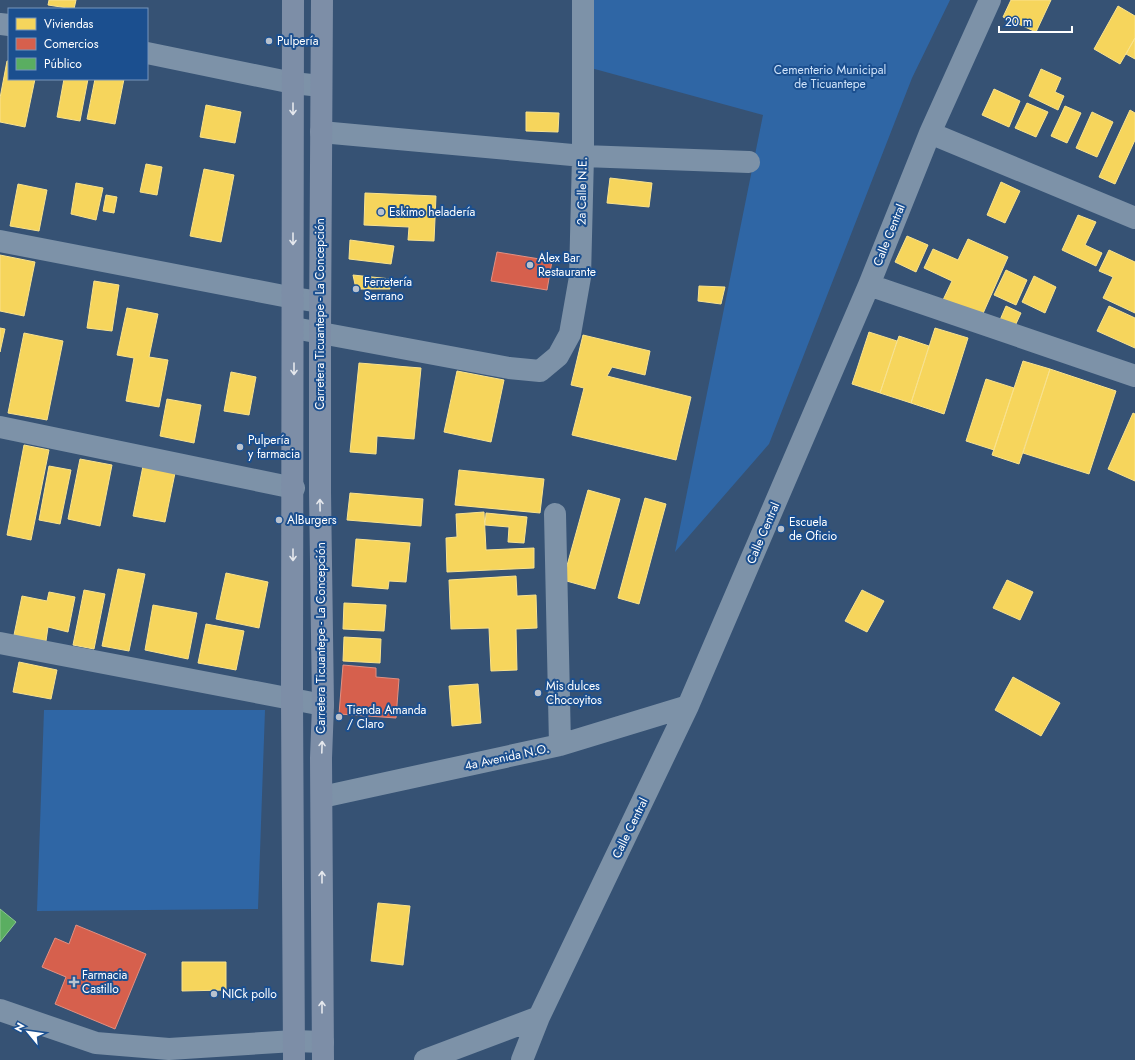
<svg xmlns="http://www.w3.org/2000/svg" width="1135" height="1060" font-family="Jost,sans-serif">
<style>
.green{fill:#2f66a5}
.homes{fill:#f6d55c;stroke:#f9e28d}
.shops{fill:#d6604d;stroke:#e29082}
.public{fill:#5aae61;stroke:#8cc690}
.lines{fill:none;stroke-linecap:round;stroke-linejoin:round}
.minor{stroke:#7d92a8;stroke-width:22}
.major{stroke:#7d8ea7;stroke-width:22}
.oneway{stroke:#e5e8ed}
.poi-dot{fill:#b9c2ce;stroke:#1b4f8f;stroke-width:1.5}
.labels{text-anchor:middle;dominant-baseline:central;stroke-width:4;stroke-linejoin:round;paint-order:stroke}
.poi-label{font-size:12px;fill:#fff;stroke:#1b4f8f;text-anchor:start}
.park-label{font-size:12px;fill:#cfe3fa;stroke:#1b4f8f}
.street-label{font-size:12px;fill:#fff;stroke:#1b4f8f}
</style>
<rect width="100%" height="100%" fill="#365274"/>
<path class="green" d="M593,0H950L912,78L769,444L675,552L763,115L591,68Z
M44,710H265L258,909L37,911Z"/>
<path class="homes" d="M49,0H76L74,9L48,5Z
M1011,0H1051L1036,32L1003,17Z
M1118,6L1135,16V38L1120,64L1094,49Z
M1135,38V59L1126,54Z
M7,61H9V79H35L25,127L0,122V98Z
M1041,69L1061,78L1055,92L1064,96L1058,110L1029,96Z
M64,79H88L80,121L57,117Z
M95,79H124L115,124L87,119Z
M994,89L1020,101L1009,127L982,115Z
M1027,103L1048,112L1036,137L1015,128Z
M206,105L241,112L235,143L200,137Z
M1065,106L1081,113L1067,143L1051,136Z
M1130,110L1135,113V140L1115,184L1099,177Z
M526,112L559,113L558,132L526,131Z
M1092,112L1113,122L1097,157L1076,148Z
M146,164L162,167L157,195L140,192Z
M204,169L234,175L221,242L190,236Z
M610,178L652,183L649,207L607,203Z
M1001,182L1020,191L1005,223L987,215Z
M76,183L103,188L96,220L71,214Z
M18,184L47,190L39,231L10,226Z
M365,193L436,196L434,241L408,240L409,227L364,225Z
M106,195L117,197L114,213L103,211Z
M1078,215L1096,222L1085,245L1102,253L1096,266L1062,250Z
M907,236L928,245L916,272L895,262Z
M968,239L1008,257L981,318L943,300L952,281L924,268L933,249L958,260Z
M350,240L394,246L391,264L349,259Z
M1109,250L1135,262V313L1103,298L1113,277L1099,271Z
M0,255L35,262L24,316L0,311Z
M1006,270L1027,280L1016,305L994,295Z
M353,275L391,279L390,289H356Z
M1034,276L1056,287L1045,313L1022,302Z
M94,281L119,285L112,331L87,328Z
M699,286L725,287L721,304L698,301Z
M1006,306L1021,313L1015,326L1000,320Z
M1109,306L1135,318V348L1097,331Z
M127,308L158,314L149,357L168,360L159,407L126,401L134,358L117,355Z
M0,328L5,329L0,352Z
M935,328L968,338L944,414L911,403Z
M869,332L897,341L880,393L852,384Z
M24,333L63,341L47,420L8,413Z
M583,335L650,351L645,375L612,367L607,376L691,397L676,460L572,435L584,388L571,385Z
M899,336L929,346L911,403L880,393Z
M1023,361L1050,369L1019,464L992,455Z
M359,363L421,368L414,439L377,436L376,454L350,452Z
M1050,369L1116,391L1089,474L1023,453Z
M457,371L504,380L491,442L444,432Z
M231,372L256,377L249,415L224,411Z
M986,379L1014,388L994,450L966,441Z
M167,399L201,405L194,443L160,436Z
M1133,413L1135,414V481L1108,469Z
M24,445L49,450L31,540L7,535Z
M80,459L112,465L100,526L68,519Z
M49,466L71,470L60,524L39,520Z
M143,466L175,473L165,522L133,516Z
M459,470L544,479L540,513L455,505Z
M588,490L620,499L595,589L563,580Z
M350,493L423,499L421,526L347,520Z
M645,498L666,504L639,604L618,598Z
M484,512L486,550L534,548V568L447,572L446,538L457,537L456,514Z
M486,513L527,517L524,543L508,542L509,527L485,525Z
M356,539L410,543L406,582L389,581L388,589L352,586Z
M118,569L145,574L129,651L102,646Z
M226,573L268,582L259,628L216,619Z
M516,576L517,596L536,595L537,628L516,629L517,670L491,671L489,628L451,629L449,580Z
M1007,580L1033,592L1020,620L993,608Z
M84,590L105,594L94,649L73,645Z
M862,590L884,601L867,632L845,621Z
M49,592L75,597L68,632L48,627L46,641L14,635L22,596L47,601Z
M344,603L386,605L384,631L343,629Z
M153,605L197,613L188,659L145,650Z
M206,624L244,631L236,670L198,663Z
M344,637L381,639L380,663L343,661Z
M19,662L57,670L51,699L13,692Z
M1013,677L1060,703L1041,736L995,710Z
M478,684L481,723L452,726L449,686Z
M378,903L410,906L403,965L371,961Z
M182,962H226V990L182,991Z"/>
<path class="shops" d="M497,252L552,261L547,290L491,281Z
M343,665L376,668V677L399,679L396,718L339,714Z
M76,925L146,954L115,1029L55,1004L66,977L42,967L55,938L69,944Z"/>
<path class="public" d="M0,909L16,922L0,942Z"/>
<g class="lines">
<path class="minor" d="M0,24L9,25
M147,53L293,83L321,86
M321,132L583,156L749,162
M930,133L1135,218
M0,241L294,298L320,302
M869,285L1135,376
M294,328L509,368L540,371L558,356L570,334L580,277L583,156V0
M0,427L294,488
M555,514L560,745
M0,643L323,705
M322,797L560,745L688,706
M0,1010L96,1043L169,1049L294,1041L323,1042
M425,1060L539,1017
M522,1060L539,1017L688,706L869,285L930,133L990,0"/>
<path class="major" d="M293,0L292,700L294,1060
M322,0L320,332V492L323,705L321,758L323,1060"/>
</g>
<defs><path id="oneway-shaft" d="M-6 0H5M1.5-3L5.5 0L1.5 3" fill="none" stroke-width="1.6" stroke-linecap="round" stroke-linejoin="round"/></defs>
<g class="oneway">
<use href="#oneway-shaft" transform="translate(293 109) rotate(90)"/>
<use href="#oneway-shaft" transform="translate(293 239) rotate(90)"/>
<use href="#oneway-shaft" transform="translate(294 369) rotate(90)"/>
<use href="#oneway-shaft" transform="translate(320 505) rotate(-91)"/>
<use href="#oneway-shaft" transform="translate(293 555) rotate(90)"/>
<use href="#oneway-shaft" transform="translate(322 747) rotate(-88)"/>
<use href="#oneway-shaft" transform="translate(322 877) rotate(-90)"/>
<use href="#oneway-shaft" transform="translate(322 1007) rotate(-90)"/>
</g>
<g class="poi-dot">
<circle cx="269" cy="41" r="4"/>
<circle cx="381" cy="212" r="4"/>
<circle cx="530" cy="265" r="4"/>
<circle cx="356" cy="289" r="4"/>
<circle cx="240" cy="447" r="4"/>
<circle cx="279" cy="520" r="4"/>
<circle cx="781" cy="529" r="4"/>
<circle cx="538" cy="693" r="4"/>
<circle cx="339" cy="717" r="4"/>
<path d="M72 976h4v4h4v4h-4v4h-4v-4h-4v-4h4z"/>
<circle cx="214" cy="994" r="4"/>
</g>
<g class="labels">
<g class="poi-label">
<text x="277" y="41">Pulpería</text>
<text x="389" y="212">Eskimo heladería</text>
<text x="538" y="258">Alex Bar<tspan x="538" dy="14">Restaurante</tspan></text>
<text x="364" y="282">Ferretería<tspan x="364" dy="14">Serrano</tspan></text>
<text x="248" y="440">Pulpería<tspan x="248" dy="14">y farmacia</tspan></text>
<text x="287" y="520">AlBurgers</text>
<text x="789" y="522">Escuela<tspan x="789" dy="14">de Oficio</tspan></text>
<text x="546" y="686">Mis dulces<tspan x="546" dy="14">Chocoyitos</tspan></text>
<text x="347" y="710">Tienda Amanda<tspan x="347" dy="14">/ Claro</tspan></text>
<text x="82" y="975">Farmacia<tspan x="82" dy="14">Castillo</tspan></text>
<text x="222" y="994">NICk pollo</text>
</g>
<g class="park-label">
<text x="830" y="70">Cementerio Municipal<tspan x="830" dy="14">de Ticuantepe</tspan></text>
</g>
<g class="street-label">
<text transform="translate(582 191) rotate(-89)">2a Calle N.E.</text>
<text transform="translate(889 235) rotate(-68)">Calle Central</text>
<text transform="translate(320 314) rotate(-90)">Carretera Ticuantepe - La Concepción</text>
<text transform="translate(763 533) rotate(-67)">Calle Central</text>
<text transform="translate(321 638) rotate(-90)">Carretera Ticuantepe - La Concepción</text>
<text transform="translate(507 757) rotate(-12)">4a Avenida N.O.</text>
<text transform="translate(630 828) rotate(-64)">Calle Central</text>
</g>
</g>
<rect x="8" y="8" width="140" height="72" fill="#1b4f8f" stroke="#7695bc"/>
<rect x="16" y="18" width="20" height="12" fill="#f6d55c" stroke="#7695bc"/>
<text x="44" y="28" font-size="12" fill="#ffffff">Viviendas</text>
<rect x="16" y="38" width="20" height="12" fill="#d6604d" stroke="#7695bc"/>
<text x="44" y="48" font-size="12" fill="#ffffff">Comercios</text>
<rect x="16" y="58" width="20" height="12" fill="#5aae61" stroke="#7695bc"/>
<text x="44" y="68" font-size="12" fill="#ffffff">Público</text>
<g transform="translate(28 1032) rotate(299)" stroke="#1b4f8f" stroke-width="3" paint-order="stroke">
<path d="M0-3L7 15L0 10L-7 15Z" fill="#ffffff"/>
<text y="-6" font-size="11" font-weight="bold" text-anchor="middle" fill="#ffffff">N</text>
</g>
<path d="M999 26v6h73v-6" fill="none" stroke="#ffffff" stroke-width="2"/>
<text x="1005" y="26" font-size="12" fill="#ffffff" stroke="#1b4f8f" stroke-width="3" paint-order="stroke">20 m</text>
</svg>
